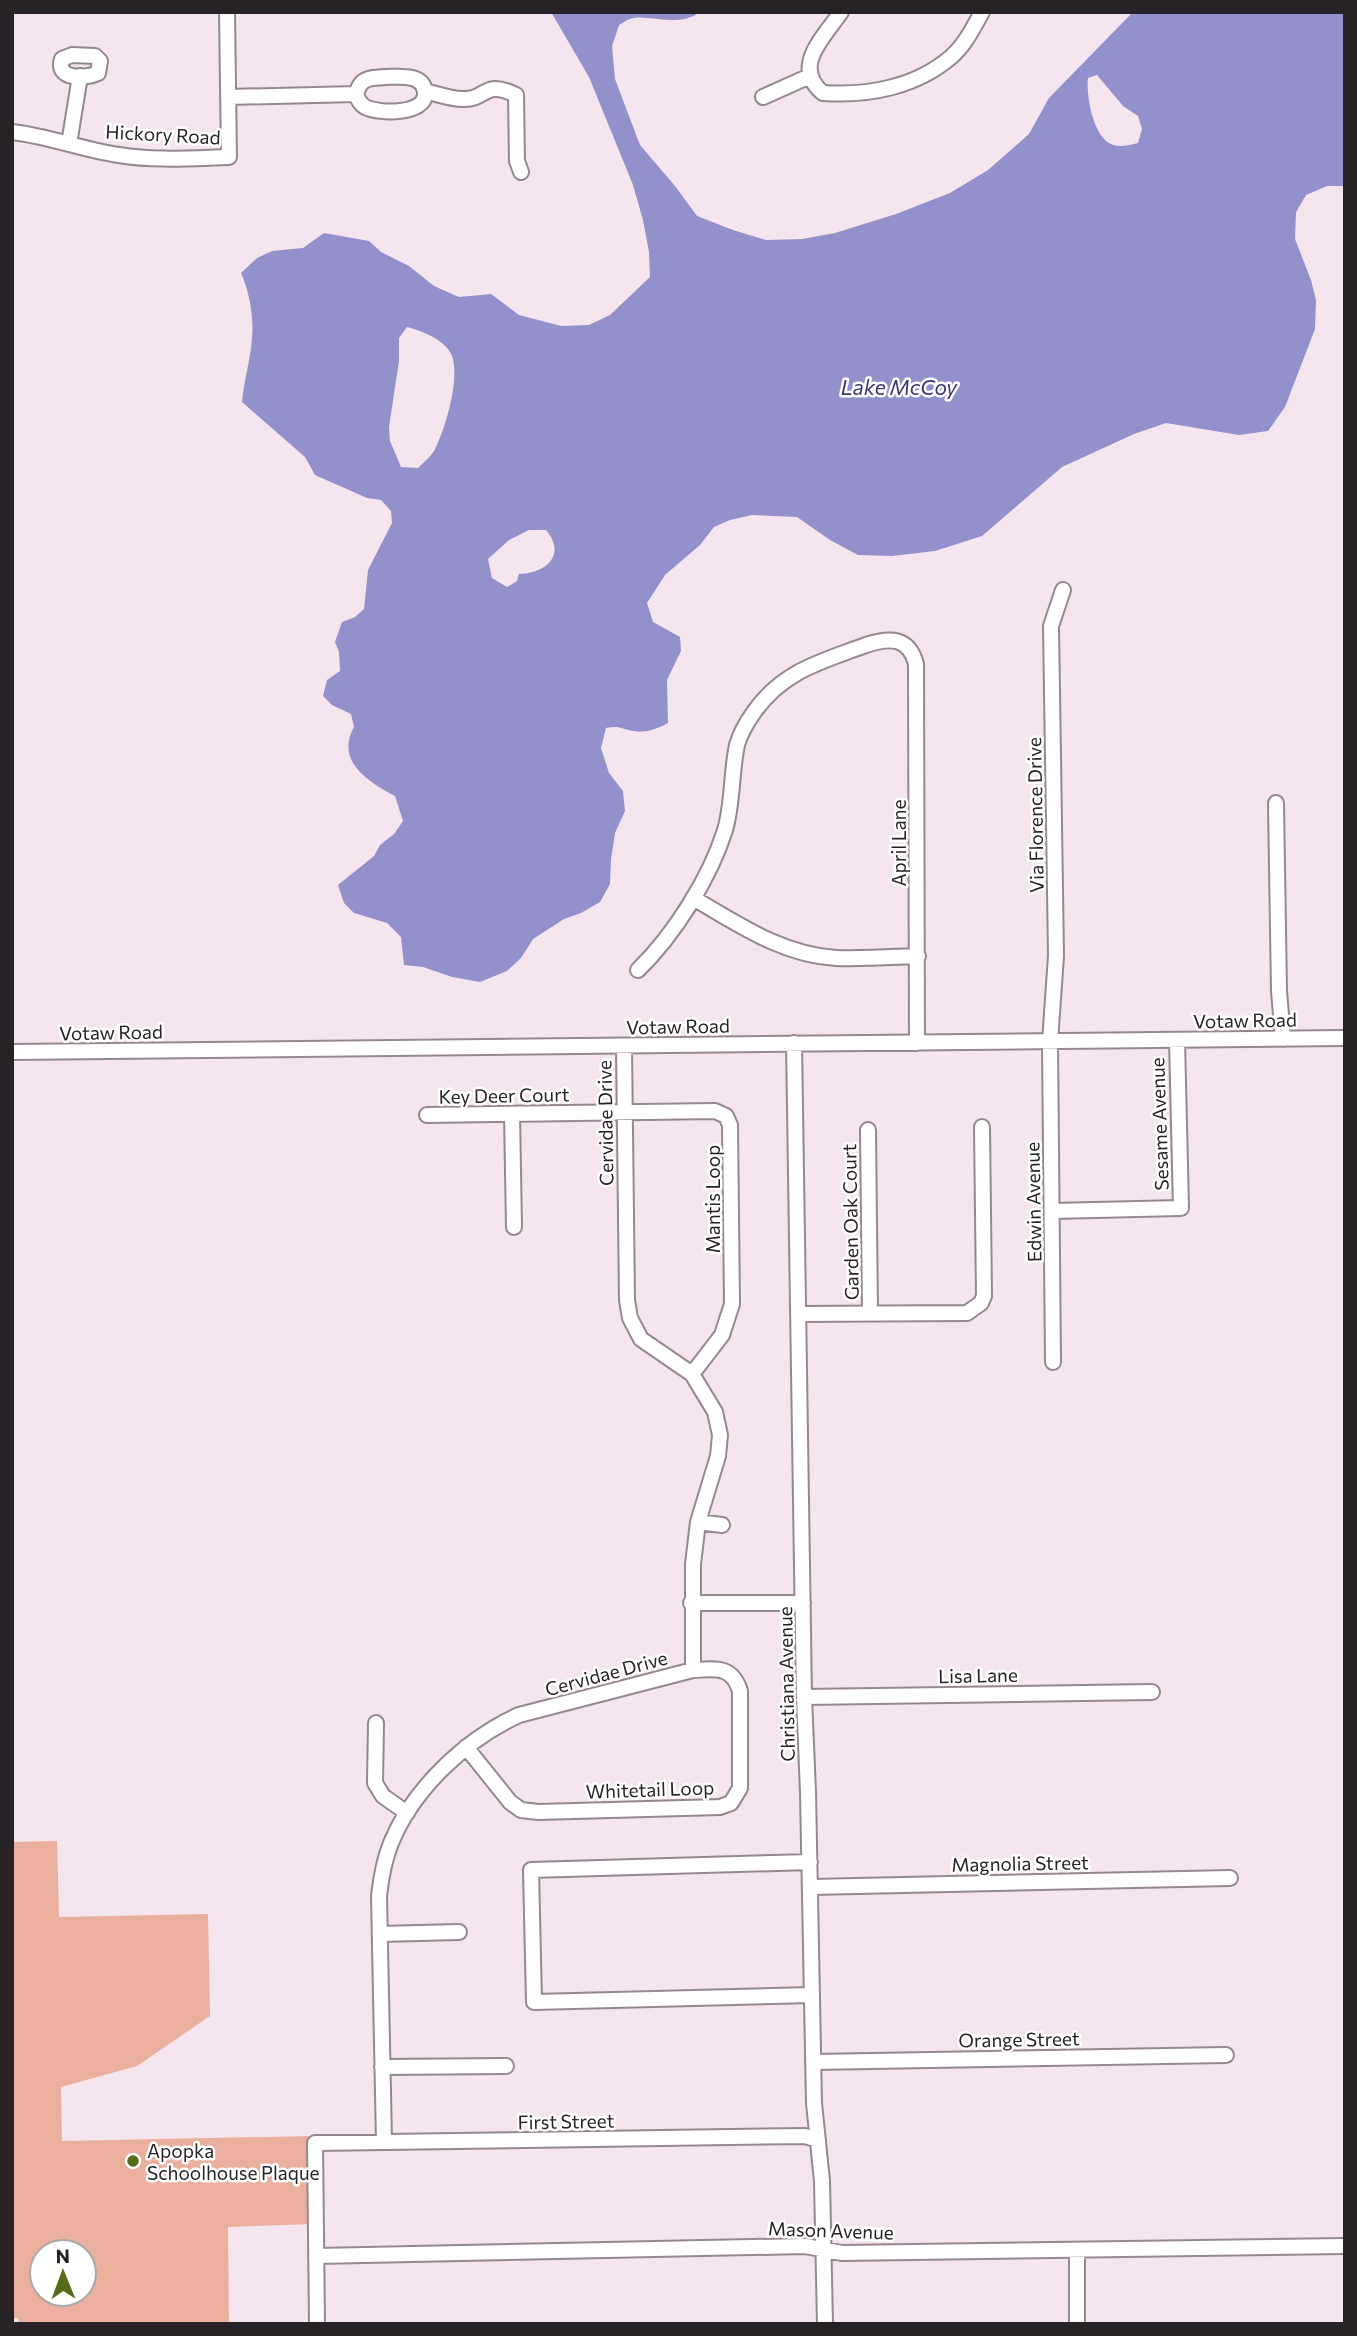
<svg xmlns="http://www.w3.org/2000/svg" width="1357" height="2336" font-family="Commissioner,sans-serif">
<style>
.green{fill:#eab09d;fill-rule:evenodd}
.water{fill:#9391cc;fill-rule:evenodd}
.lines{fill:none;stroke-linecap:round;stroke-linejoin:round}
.minor-casing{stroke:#968890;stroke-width:18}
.minor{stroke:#fff;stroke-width:14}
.poi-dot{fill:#576b19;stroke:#fff;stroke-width:2.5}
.labels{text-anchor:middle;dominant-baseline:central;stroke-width:5;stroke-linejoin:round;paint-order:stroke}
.street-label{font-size:19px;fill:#272225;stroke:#fff}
.poi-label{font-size:19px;fill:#272225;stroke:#fff;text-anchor:start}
.water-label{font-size:21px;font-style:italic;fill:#3d337b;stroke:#fff}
</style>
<rect width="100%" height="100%" fill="#f5e5ee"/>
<path class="green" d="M57,1841L59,1917L208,1914L210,2016L137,2066L61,2087L62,2141L312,2136L313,2224L228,2227L229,2324H19L18,2318H12V1842ZM42,2252H84V2294H42Z"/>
<path class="water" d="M551,12H700C677,29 648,13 630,19C626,20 623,23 619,25L612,46L615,79L640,145L675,186L697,216L733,230L766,240L802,239L835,233L896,214L950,193L988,170L1029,134L1049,98L1133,12H1345V186H1327L1306,195L1296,212L1295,239L1311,280L1316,300L1315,329L1285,407L1268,431L1239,435L1166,423L1134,434L1062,467L982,536L935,551L892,556L858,555L830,540L797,517L752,515L730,520L714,527L700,545L665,575L647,603L653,622L680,637L681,651L667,680L668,723C657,729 647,733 634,731C621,729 620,725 606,728L601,748L609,773L623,791L625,811L615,833L611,859L610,884L600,902L581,913L564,919L533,939L521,958L507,971L480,982L452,977L423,967L404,965L401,937L387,923L354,913L344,903L338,885L374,856L380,845L394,834L403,821L395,796C368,782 335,761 354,727L351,714L332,705L323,696L327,680L340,671L339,652L335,642L342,622L355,617L364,609L368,570L392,523L391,511L381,500L367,498L315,475L305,457L242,402C244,380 251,358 252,337C254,316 249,291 241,273L257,258L272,251L303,248L324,233L369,241L381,252L409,266L434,286L459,297L491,294L519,315L561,326L589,325L610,315L650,277L649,252L643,220L633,185L589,77ZM1097,75L1123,106L1138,116L1142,129L1138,143C1130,145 1119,148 1111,144C1093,136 1086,95 1088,78ZM407,327C422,331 446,340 452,356C460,379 446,426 436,447C433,455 424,462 418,468L401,467L390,441L389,427L399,361V338ZM529,530H546C567,555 546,573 519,574L517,581L507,587L492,578L488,559L509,540Z"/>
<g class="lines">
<defs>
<path id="minor" d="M841,12C824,37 791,67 823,93C869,96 916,87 951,57C965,45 973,28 982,12
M72,55L95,56L100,61L98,73C85,79 55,80 62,59Z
M425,91C437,94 451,99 463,99C487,100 483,79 516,95L517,161L521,172
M228,97L356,94C358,89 359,84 364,81C370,77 378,78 385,77C399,77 424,73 425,93C426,115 379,114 365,107C360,104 358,100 356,94
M763,97L810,76
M12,132C49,136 83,150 119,155C155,161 193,158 229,157L227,12
M69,144L80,76
M1276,803L1279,991L1283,1039
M693,898C738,924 782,955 836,958C863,959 891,957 918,956
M638,970C674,935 710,878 725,830C733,803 731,773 737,745C740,734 747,722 754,712C783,671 820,662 866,645C890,637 909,637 916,664L917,1043
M794,1043L804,1697L808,1792L814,2103L822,2181L825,2324
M624,1046L627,1300L630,1318L641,1339L692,1374L715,1412L720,1435L718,1456L698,1522L693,1564V1670
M12,1052L1345,1038
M512,1114L514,1227
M427,1115L715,1111L726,1116L730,1125L732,1304L722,1335L692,1374
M868,1130L870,1313
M1052,1211L1181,1208L1177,1040
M798,1314L967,1313L981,1303L984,1296L982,1127
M1053,1362L1050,1042L1056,956L1051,626L1063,590
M698,1522L722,1525
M691,1603H803
M804,1697L1152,1692
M376,1723L375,1783L383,1796L407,1813
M810,1862L531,1870L534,2002L812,1995
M811,1887L1230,1878
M380,1934L459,1932
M813,2062L1226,2055
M382,2067L506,2066
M384,2142L379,1896C381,1878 384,1860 391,1843C413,1789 466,1739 519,1715L693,1670C715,1669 732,1665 740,1691V1788L731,1803L720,1807L538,1812L521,1810L510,1802L466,1747
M1077,2251V2324
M316,2256L805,2246L842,2253L1345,2246
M317,2324L315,2143L805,2136L818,2140"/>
</defs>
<use href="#minor" class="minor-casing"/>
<use href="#minor" class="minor"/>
</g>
<circle class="poi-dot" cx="133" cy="2161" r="7"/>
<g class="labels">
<g class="street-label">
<text transform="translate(163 134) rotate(3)">Hickory Road</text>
<text transform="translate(1035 815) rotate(-91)">Via Florence Drive</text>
<text transform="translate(898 843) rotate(-90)">April Lane</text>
<text transform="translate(1245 1020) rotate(-1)">Votaw Road</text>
<text transform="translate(678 1026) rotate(-1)">Votaw Road</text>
<text transform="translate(111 1032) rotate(-1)">Votaw Road</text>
<text transform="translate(504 1095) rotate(-1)">Key Deer Court</text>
<text transform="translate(605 1123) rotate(-91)">Cervidae Drive</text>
<text transform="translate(1159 1124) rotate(-92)">Sesame Avenue</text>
<text transform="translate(712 1199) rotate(-90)">Mantis Loop</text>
<text transform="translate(1033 1202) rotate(-91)">Edwin Avenue</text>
<text transform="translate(850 1222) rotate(-91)">Garden Oak Court</text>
<text transform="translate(606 1673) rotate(-15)">Cervidae Drive</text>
<text transform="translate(978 1675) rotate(-1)">Lisa Lane</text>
<text transform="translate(786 1684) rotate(-91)">Christiana Avenue</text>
<text transform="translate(650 1789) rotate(-2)">Whitetail Loop</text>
<text transform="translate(1020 1863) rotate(-1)">Magnolia Street</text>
<text transform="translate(1019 2039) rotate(-1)">Orange Street</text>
<text transform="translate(566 2121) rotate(-1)">First Street</text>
<text transform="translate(831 2230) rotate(2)">Mason Avenue</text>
</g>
<g class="poi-label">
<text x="147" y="2150">Apopka<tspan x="147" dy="22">Schoolhouse Plaque</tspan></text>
</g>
<g class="water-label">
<text x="899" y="386">Lake McCoy</text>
</g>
</g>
<rect width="1357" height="2336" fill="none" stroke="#272225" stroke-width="28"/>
<g transform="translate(63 2273) rotate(359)"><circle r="33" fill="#ffffff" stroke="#a9a7a8" stroke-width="2"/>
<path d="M0-5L12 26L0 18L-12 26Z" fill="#576b19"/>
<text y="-10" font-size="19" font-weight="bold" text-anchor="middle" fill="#272225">N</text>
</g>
</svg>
